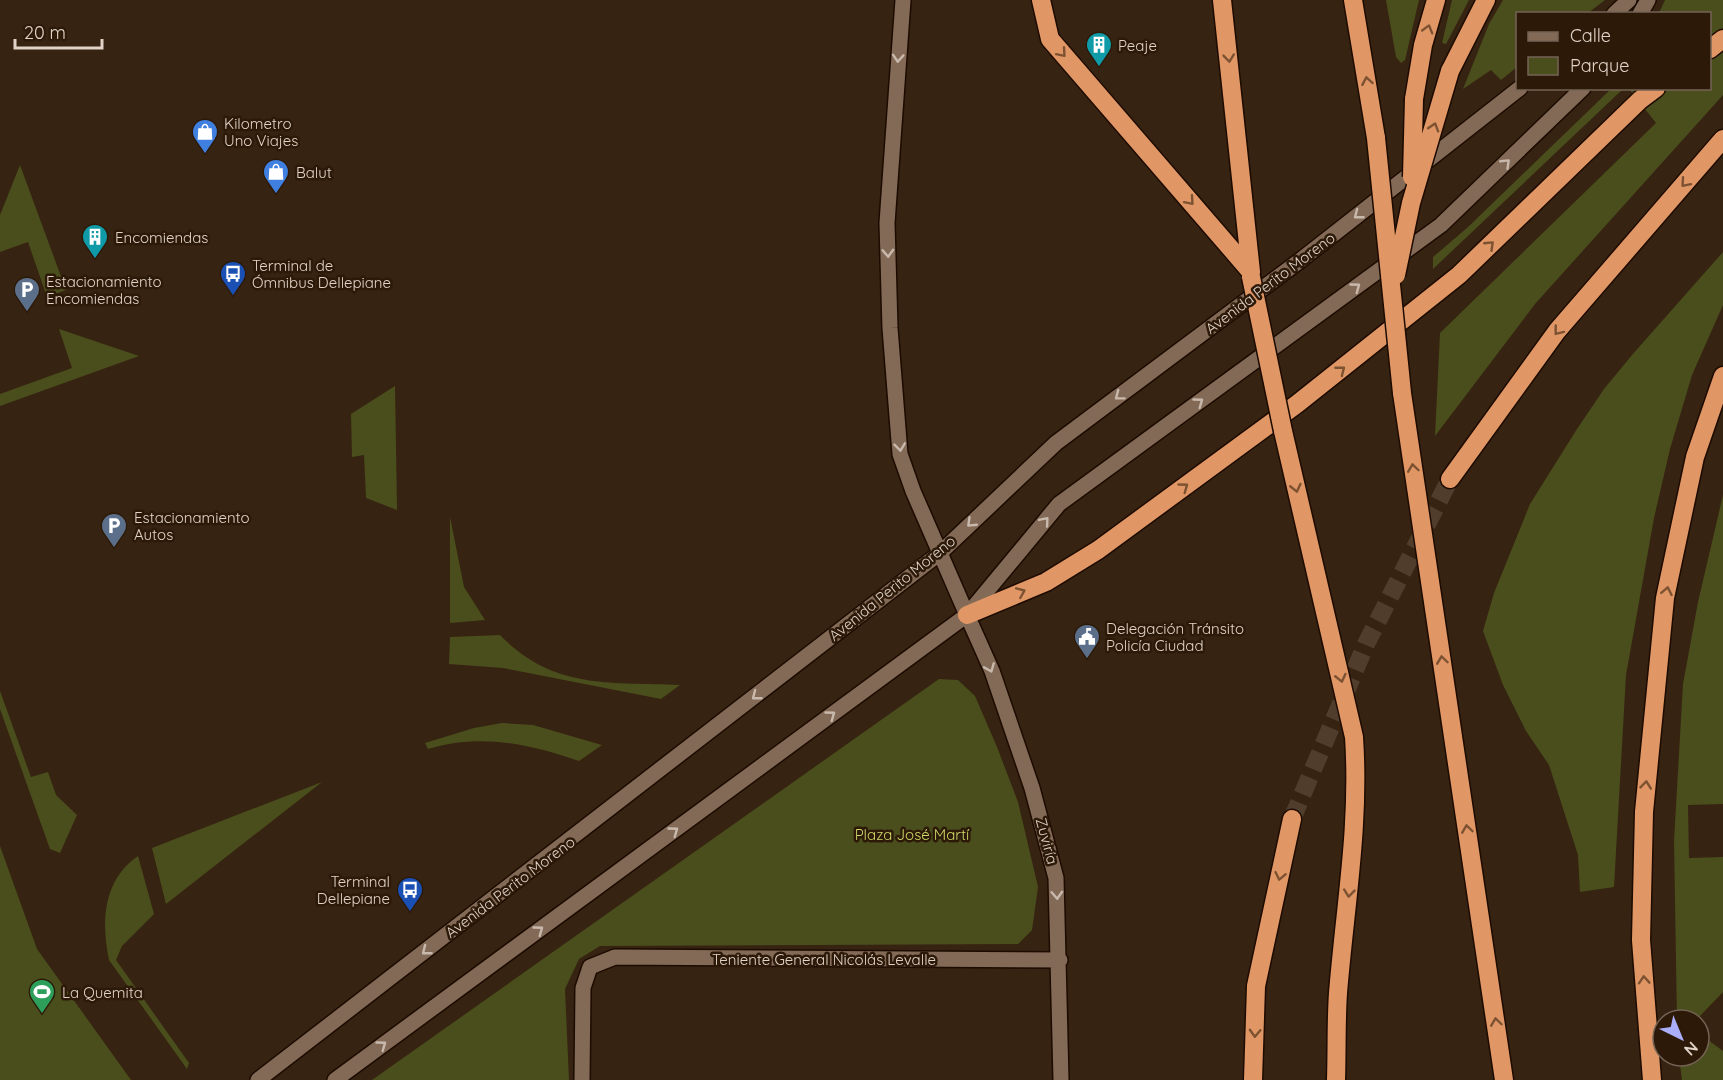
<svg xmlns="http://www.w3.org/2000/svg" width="1723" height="1080" font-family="Quicksand,sans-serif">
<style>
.green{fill:#494e1c}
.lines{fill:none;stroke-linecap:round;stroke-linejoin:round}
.highway-tunnel{stroke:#503d2c;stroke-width:18;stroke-dasharray:18 9;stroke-linecap:butt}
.street-casing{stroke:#1d0b00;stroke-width:18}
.secondary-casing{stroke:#1d0b00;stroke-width:18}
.highway-casing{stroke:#1d0b00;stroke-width:21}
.street{stroke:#826a57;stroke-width:15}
.secondary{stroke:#826a57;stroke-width:15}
.highway{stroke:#e19765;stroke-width:18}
.highway-bridge-casing{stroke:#1d0b00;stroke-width:21;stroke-linecap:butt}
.highway-bridge{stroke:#e19765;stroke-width:18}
.oneway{stroke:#7d5232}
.oneway2{stroke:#c9b9ac}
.labels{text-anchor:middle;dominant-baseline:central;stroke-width:5;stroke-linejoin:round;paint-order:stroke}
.poi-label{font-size:15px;fill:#e1d3c8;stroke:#2c1908;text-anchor:start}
.street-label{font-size:15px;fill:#e1d3c8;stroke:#2c1908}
.park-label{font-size:15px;fill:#cdd968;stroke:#2c1908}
</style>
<rect width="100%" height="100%" fill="#372311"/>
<path class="green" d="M1386,0H1419L1405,60L1401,63L1396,57Z
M1452,0H1469L1446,44L1442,43Z
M1503,0H1605L1588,13L1518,14L1517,67L1501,80L1491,70L1463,89L1489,24Z
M1665,0H1723V95L1535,304L1435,436L1440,333L1656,123L1629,89L1710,88V14L1659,13Z
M1612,88L1623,89L1433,269V257L1467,228Z
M20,165L66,290L47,297L28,242L0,252V215Z
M1723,252V305L1692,375L1670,449L1654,518L1626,675L1614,887L1580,892L1578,855L1549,765L1526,731L1503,685L1483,631L1494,593L1530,504L1577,429L1604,389L1632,355Z
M59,329L139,356L0,406V394L72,368Z
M395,386L397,510L366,498L364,455L352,457L351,414Z
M1723,495V804L1688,805L1689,858L1723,857V992L1700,1016V1034L1723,1051V1080H1682L1679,1056H1699V1020H1677L1674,841L1683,684L1698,602Z
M450,517L464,587L485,620L450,623Z
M500,635C553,690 610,682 680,685L661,699L503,668L449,664L450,637Z
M939,679L958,680L975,696L997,747L1018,802L1038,887L1032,930L1018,944L600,946L579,959L565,989L569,1080H372Z
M0,691L31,777L48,772L56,795L77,815L60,853L50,849L0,709Z
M502,723L533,725L602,745L579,761C529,744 480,733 428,749L425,743L474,728Z
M322,782L166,904L152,848Z
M0,846L37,949L131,1080H0Z
M138,856L154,914L122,946L116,960L189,1063L187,1069L109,960C101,922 103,880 138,856Z"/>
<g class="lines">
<path class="highway-tunnel" d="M1292,819L1366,644L1450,479"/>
<defs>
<path id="street" d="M967,615L992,671L1032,788L1056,878L1061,1080
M582,1080L583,988L590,967L615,957L1060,960"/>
<path id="secondary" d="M903,0L887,223L890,328L900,454L913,491L967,615
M1614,14L1629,0
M1640,14L1648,0
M258,1080L940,553L1056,443L1302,259L1520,88
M335,1080L967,615L1059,504L1441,225L1583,88"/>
<path id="highway" d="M1041,0L1050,39L1251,272
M1222,0L1251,272
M1353,0L1376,138
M1710,49L1723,39
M1450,71L1486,0
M1414,99L1423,45L1436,0
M1402,393L1504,1080
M1283,431L1354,737C1360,825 1345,906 1338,993C1336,1022 1337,1051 1336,1080
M1450,479L1557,331L1723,139
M967,615L1046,582L1098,550L1297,404L1459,275L1640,100L1656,88
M1253,1080L1256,986L1292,819
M1652,1080L1641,940L1644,812L1665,598L1695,457L1723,376"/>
</defs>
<use href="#street" class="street-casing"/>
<use href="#secondary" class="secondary-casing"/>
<use href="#highway" class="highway-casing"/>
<use href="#street" class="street"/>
<use href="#secondary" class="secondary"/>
<use href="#highway" class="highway"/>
<defs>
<path id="highway-bridge" d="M1376,138L1402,393
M1412,177L1414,99
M1396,275L1411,203L1450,71
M1251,277L1283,431"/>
</defs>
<use href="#highway-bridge" class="highway-bridge-casing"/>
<use href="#highway-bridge" class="highway-bridge"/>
</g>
<defs><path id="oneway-chevron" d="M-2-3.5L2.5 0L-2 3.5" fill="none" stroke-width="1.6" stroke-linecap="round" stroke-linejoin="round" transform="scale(1.5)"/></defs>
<g class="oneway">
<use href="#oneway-chevron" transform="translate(1428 29) rotate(-74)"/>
<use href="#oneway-chevron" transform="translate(1062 53) rotate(49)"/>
<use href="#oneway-chevron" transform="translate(1229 58) rotate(84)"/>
<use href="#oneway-chevron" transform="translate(1367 81) rotate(-100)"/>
<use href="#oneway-chevron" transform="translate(1434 127) rotate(-73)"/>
<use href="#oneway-chevron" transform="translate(1685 183) rotate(131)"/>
<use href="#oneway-chevron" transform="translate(1190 201) rotate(49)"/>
<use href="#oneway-chevron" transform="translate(1490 245) rotate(-44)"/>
<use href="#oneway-chevron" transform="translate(1558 331) rotate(128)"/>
<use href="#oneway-chevron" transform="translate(1341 370) rotate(-38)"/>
<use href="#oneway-chevron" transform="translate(1413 468) rotate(-98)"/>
<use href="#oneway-chevron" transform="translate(1184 487) rotate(-36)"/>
<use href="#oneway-chevron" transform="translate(1296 488) rotate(77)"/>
<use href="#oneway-chevron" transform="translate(1667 591) rotate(-79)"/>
<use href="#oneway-chevron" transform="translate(1021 592) rotate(-23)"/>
<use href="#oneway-chevron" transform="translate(1442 660) rotate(-98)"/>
<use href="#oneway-chevron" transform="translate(1341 678) rotate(77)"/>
<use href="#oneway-chevron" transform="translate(1646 785) rotate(-84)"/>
<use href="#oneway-chevron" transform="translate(1467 829) rotate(-98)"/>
<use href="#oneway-chevron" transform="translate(1280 876) rotate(102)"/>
<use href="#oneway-chevron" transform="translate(1349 893) rotate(96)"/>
<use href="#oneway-chevron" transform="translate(1644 980) rotate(-94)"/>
<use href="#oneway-chevron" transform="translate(1496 1022) rotate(-98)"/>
<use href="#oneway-chevron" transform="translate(1255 1033) rotate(92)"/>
</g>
<g class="oneway2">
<use href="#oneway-chevron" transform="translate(898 58) rotate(94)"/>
<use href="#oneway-chevron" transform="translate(1506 163) rotate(-44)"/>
<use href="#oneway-chevron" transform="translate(1358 215) rotate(142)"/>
<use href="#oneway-chevron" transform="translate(888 253) rotate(88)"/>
<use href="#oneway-chevron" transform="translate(1356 287) rotate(-36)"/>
<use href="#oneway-chevron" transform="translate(1119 396) rotate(143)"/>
<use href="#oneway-chevron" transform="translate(1199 402) rotate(-36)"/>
<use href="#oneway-chevron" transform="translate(900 447) rotate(83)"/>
<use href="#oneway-chevron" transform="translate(1045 521) rotate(-50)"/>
<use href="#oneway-chevron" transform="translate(971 523) rotate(136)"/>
<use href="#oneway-chevron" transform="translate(990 668) rotate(68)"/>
<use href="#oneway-chevron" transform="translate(756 696) rotate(142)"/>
<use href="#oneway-chevron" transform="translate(831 715) rotate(-36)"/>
<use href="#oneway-chevron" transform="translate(674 831) rotate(-36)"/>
<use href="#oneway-chevron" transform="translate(1057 895) rotate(87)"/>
<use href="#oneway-chevron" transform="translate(539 930) rotate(-36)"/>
<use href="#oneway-chevron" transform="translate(426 951) rotate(142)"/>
<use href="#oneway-chevron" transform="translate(382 1045) rotate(-36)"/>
</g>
<defs>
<symbol id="building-pin" viewBox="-11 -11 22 30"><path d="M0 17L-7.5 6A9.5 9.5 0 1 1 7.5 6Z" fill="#0f9aa8" stroke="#2c1908"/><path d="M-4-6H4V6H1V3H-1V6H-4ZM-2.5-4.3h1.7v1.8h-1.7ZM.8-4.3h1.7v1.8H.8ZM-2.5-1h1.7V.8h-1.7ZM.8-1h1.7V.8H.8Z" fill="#fff"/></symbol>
<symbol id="shop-pin" viewBox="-11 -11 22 30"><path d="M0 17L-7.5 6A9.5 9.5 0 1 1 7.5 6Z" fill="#3f7fe0" stroke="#2c1908"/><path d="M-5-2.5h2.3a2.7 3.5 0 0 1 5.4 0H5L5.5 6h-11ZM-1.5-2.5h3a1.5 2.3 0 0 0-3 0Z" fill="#fff"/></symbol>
<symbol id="bus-pin" viewBox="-11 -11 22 30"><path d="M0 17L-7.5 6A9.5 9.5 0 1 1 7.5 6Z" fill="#1a4fb4" stroke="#2c1908"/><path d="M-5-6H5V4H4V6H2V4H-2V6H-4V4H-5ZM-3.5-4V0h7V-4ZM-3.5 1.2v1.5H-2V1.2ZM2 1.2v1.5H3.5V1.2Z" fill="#fff"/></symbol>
<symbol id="parking-pin" viewBox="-11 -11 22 30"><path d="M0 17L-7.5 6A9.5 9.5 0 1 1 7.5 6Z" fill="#5c6f8a" stroke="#2c1908"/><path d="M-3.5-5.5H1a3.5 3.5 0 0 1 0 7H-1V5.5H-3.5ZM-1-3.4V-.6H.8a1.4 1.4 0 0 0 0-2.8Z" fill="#fff"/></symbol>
<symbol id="civic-pin" viewBox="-11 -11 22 30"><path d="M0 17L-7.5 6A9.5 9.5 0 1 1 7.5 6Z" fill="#5c6f8a" stroke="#2c1908"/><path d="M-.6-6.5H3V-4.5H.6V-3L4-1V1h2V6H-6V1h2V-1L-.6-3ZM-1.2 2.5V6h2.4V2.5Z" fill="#fff"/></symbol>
<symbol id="stadium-pin" viewBox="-11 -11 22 30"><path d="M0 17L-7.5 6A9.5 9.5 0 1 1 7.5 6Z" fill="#2e9e5b" stroke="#2c1908"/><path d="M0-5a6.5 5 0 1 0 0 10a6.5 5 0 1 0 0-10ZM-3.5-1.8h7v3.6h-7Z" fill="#fff"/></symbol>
</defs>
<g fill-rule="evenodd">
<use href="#building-pin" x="1084" y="30" width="30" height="40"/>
<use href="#shop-pin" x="190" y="117" width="30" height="40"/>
<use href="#shop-pin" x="261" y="157" width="30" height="40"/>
<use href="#building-pin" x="80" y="222" width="30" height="40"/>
<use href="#bus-pin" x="218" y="259" width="30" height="40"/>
<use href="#parking-pin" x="12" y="275" width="30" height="40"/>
<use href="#parking-pin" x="99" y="511" width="30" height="40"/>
<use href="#civic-pin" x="1072" y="622" width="30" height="40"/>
<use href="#bus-pin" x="395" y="875" width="30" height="40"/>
<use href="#stadium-pin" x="27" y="977" width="30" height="40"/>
</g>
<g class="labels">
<g class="poi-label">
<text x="1118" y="45">Peaje</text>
<text x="224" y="123">Kilometro<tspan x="224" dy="17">Uno Viajes</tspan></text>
<text x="296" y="172">Balut</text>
<text x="115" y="237">Encomiendas</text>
<text x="252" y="265">Terminal de<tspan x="252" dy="17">Ómnibus Dellepiane</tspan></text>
<text x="46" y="281">Estacionamiento<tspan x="46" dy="17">Encomiendas</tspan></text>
<text x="134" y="517">Estacionamiento<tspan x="134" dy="17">Autos</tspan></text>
<text x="1106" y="628">Delegación Tránsito<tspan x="1106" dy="17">Policía Ciudad</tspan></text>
<text x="390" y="881" text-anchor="end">Terminal<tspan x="390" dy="17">Dellepiane</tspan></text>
<text x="62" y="992">La Quemita</text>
</g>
<g class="street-label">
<text transform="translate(1270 283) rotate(-37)">Avenida Perito Moreno</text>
<text transform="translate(892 588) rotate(-39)">Avenida Perito Moreno</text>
<text transform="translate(1047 841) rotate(75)">Zuviría</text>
<text transform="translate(510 887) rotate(-37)">Avenida Perito Moreno</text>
<text x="824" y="959">Teniente General Nicolás Levalle</text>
</g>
<g class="park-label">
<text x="912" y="834">Plaza José Martí</text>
</g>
</g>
<rect x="1516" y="12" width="195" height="78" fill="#2c1908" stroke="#746355" stroke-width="1.5"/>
<rect x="1528" y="32" width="30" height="9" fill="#826a57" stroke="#746355" stroke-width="1.5"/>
<text x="1570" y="42" font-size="18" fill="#e1d3c8">Calle</text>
<rect x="1528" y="57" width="30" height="18" fill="#494e1c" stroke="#746355" stroke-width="1.5"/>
<text x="1570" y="72" font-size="18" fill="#e1d3c8">Parque</text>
<g transform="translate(1681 1038) rotate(137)"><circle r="28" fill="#2c1908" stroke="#746355" stroke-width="1.5"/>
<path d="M0-4.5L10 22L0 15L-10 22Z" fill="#abaffb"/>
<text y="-9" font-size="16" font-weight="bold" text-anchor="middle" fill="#e1d3c8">N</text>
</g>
<path d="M15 39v9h87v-9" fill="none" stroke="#e1d3c8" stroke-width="3"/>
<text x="24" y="39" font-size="18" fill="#e1d3c8" stroke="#2c1908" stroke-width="4.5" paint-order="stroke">20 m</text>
</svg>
